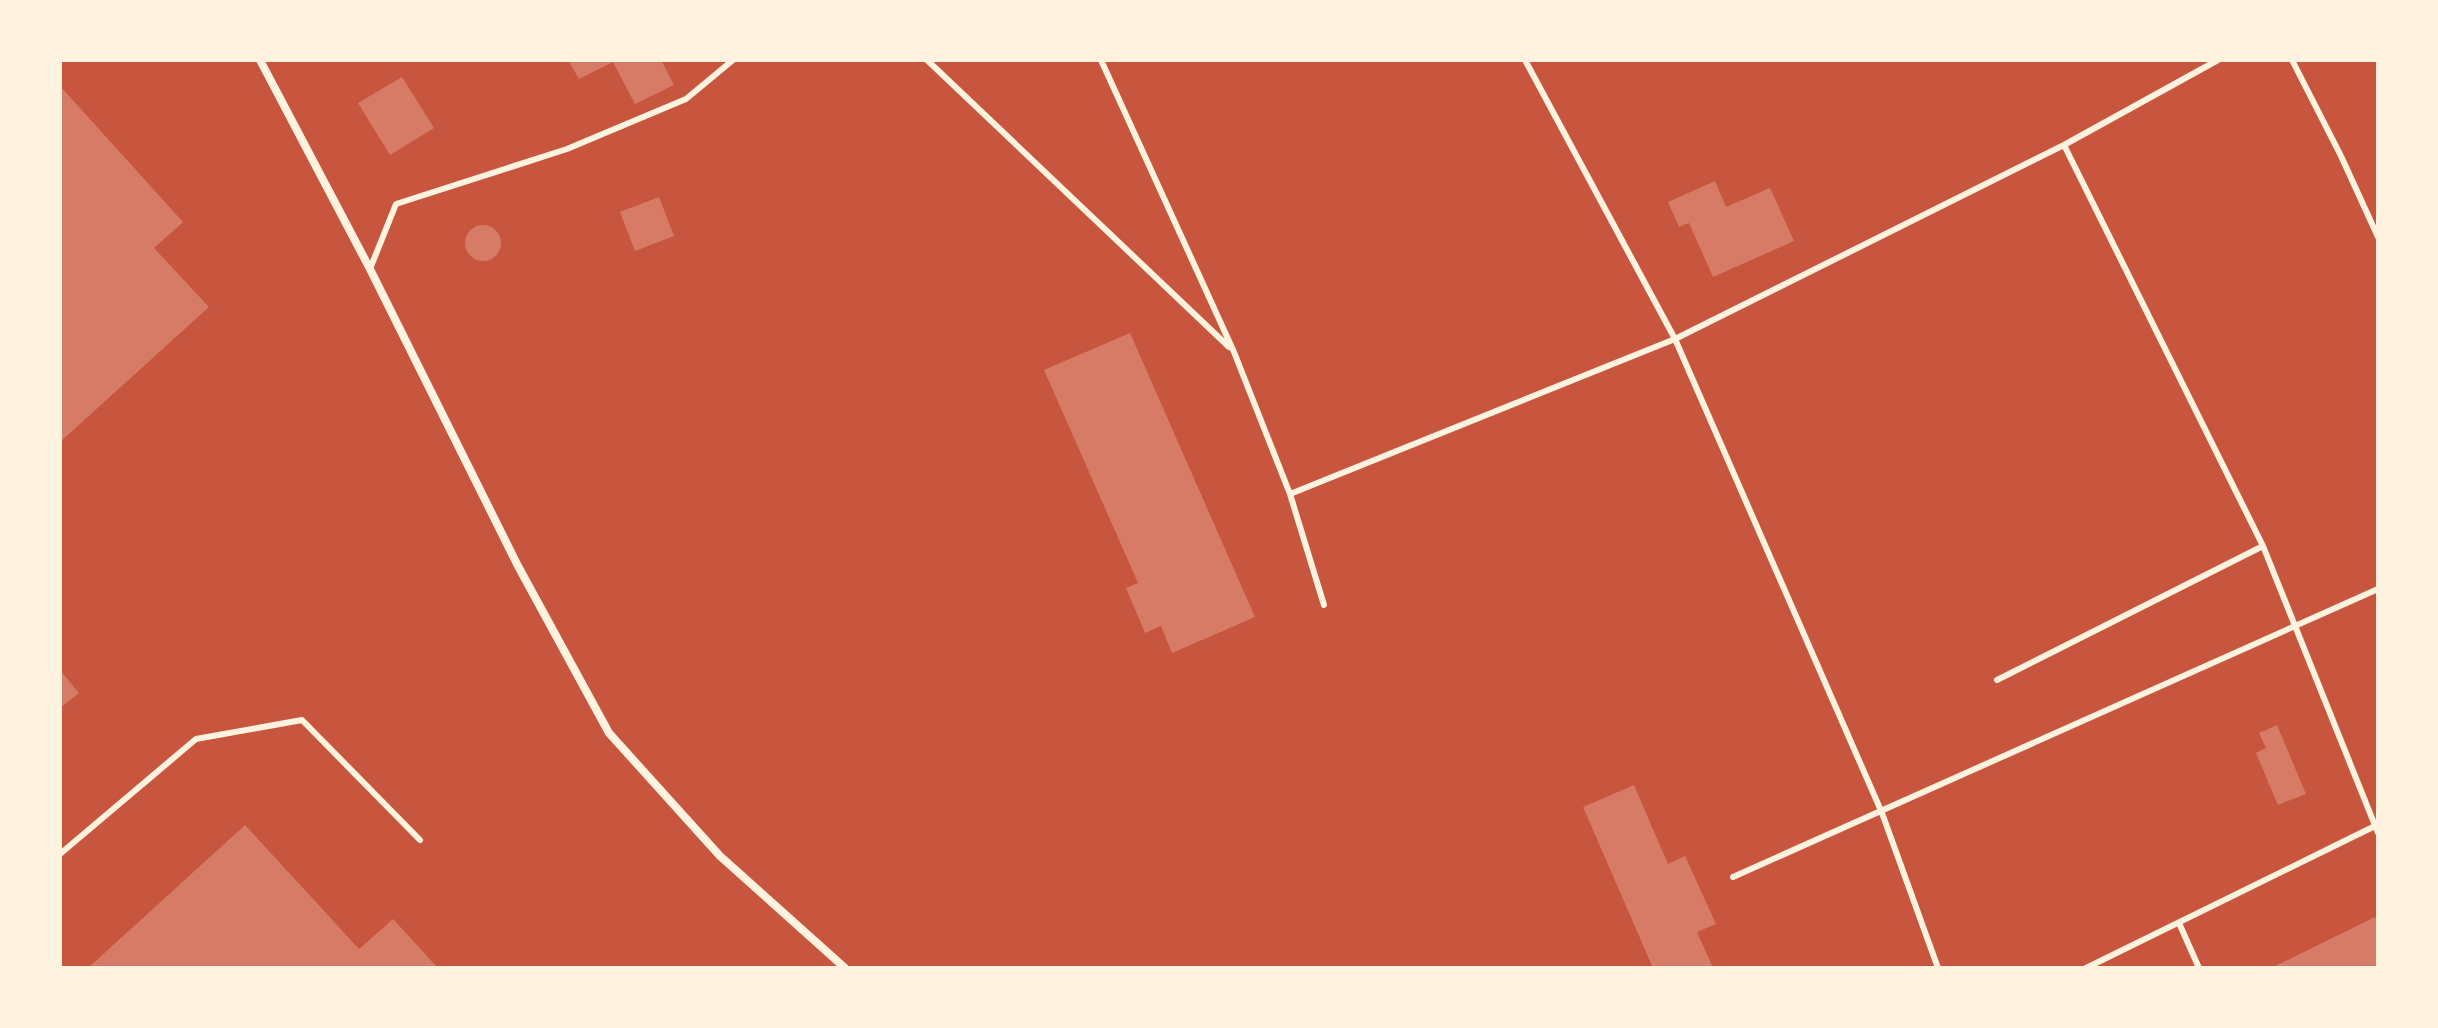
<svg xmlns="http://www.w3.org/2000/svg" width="2438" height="1028" font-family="'Alegreya Sans',sans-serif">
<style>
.building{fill:#d67c66}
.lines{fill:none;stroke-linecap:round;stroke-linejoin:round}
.service{stroke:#fff3e0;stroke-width:6}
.minor{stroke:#fff3e0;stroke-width:8}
</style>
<rect width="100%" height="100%" fill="#c8553d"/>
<path class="building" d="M568,60H661L674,85L635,104L613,62L579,79Z
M402,77L434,128L390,155L358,103Z
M60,86L183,222L154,248L209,307L60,442Z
M1715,181L1726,207L1770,188L1794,241L1713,277L1689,223L1679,227L1668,202Z
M659,197L674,236L635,251L620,212Z
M465 243a18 18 0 1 1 36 0a18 18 0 1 1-36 0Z
M1130,333L1255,617L1172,653L1161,626L1145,633L1126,588L1138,583L1044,370Z
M60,670L79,693L60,708Z
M2277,725L2306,794L2278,805L2256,753L2266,748L2259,733Z
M1634,785L1668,864L1685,856L1716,924L1697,932L1713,968H1653L1583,807Z
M245,825L359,949L393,919L438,968H88Z
M2375,917L2378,923V967L2271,968Z"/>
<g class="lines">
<path class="service" d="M927,60L1229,347
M1101,60L1234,352L1290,494L1324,605
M1525,60L1675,339L1882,813L1938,968
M2292,60L2341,156L2378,237
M2064,145L2263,546L2378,833
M370,269L396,204L567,149L686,99L733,60
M1290,494L1675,339L2064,145L2218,60
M1997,680L2263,546
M60,854L196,739L302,720L420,840
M1733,877L2378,589
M2179,923L2199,968
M2086,968L2375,826"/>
<path class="minor" d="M260,60L370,269L518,566L609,733L720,856L845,968"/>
</g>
<rect width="2438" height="1028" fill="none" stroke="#fff3e0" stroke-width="124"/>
</svg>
